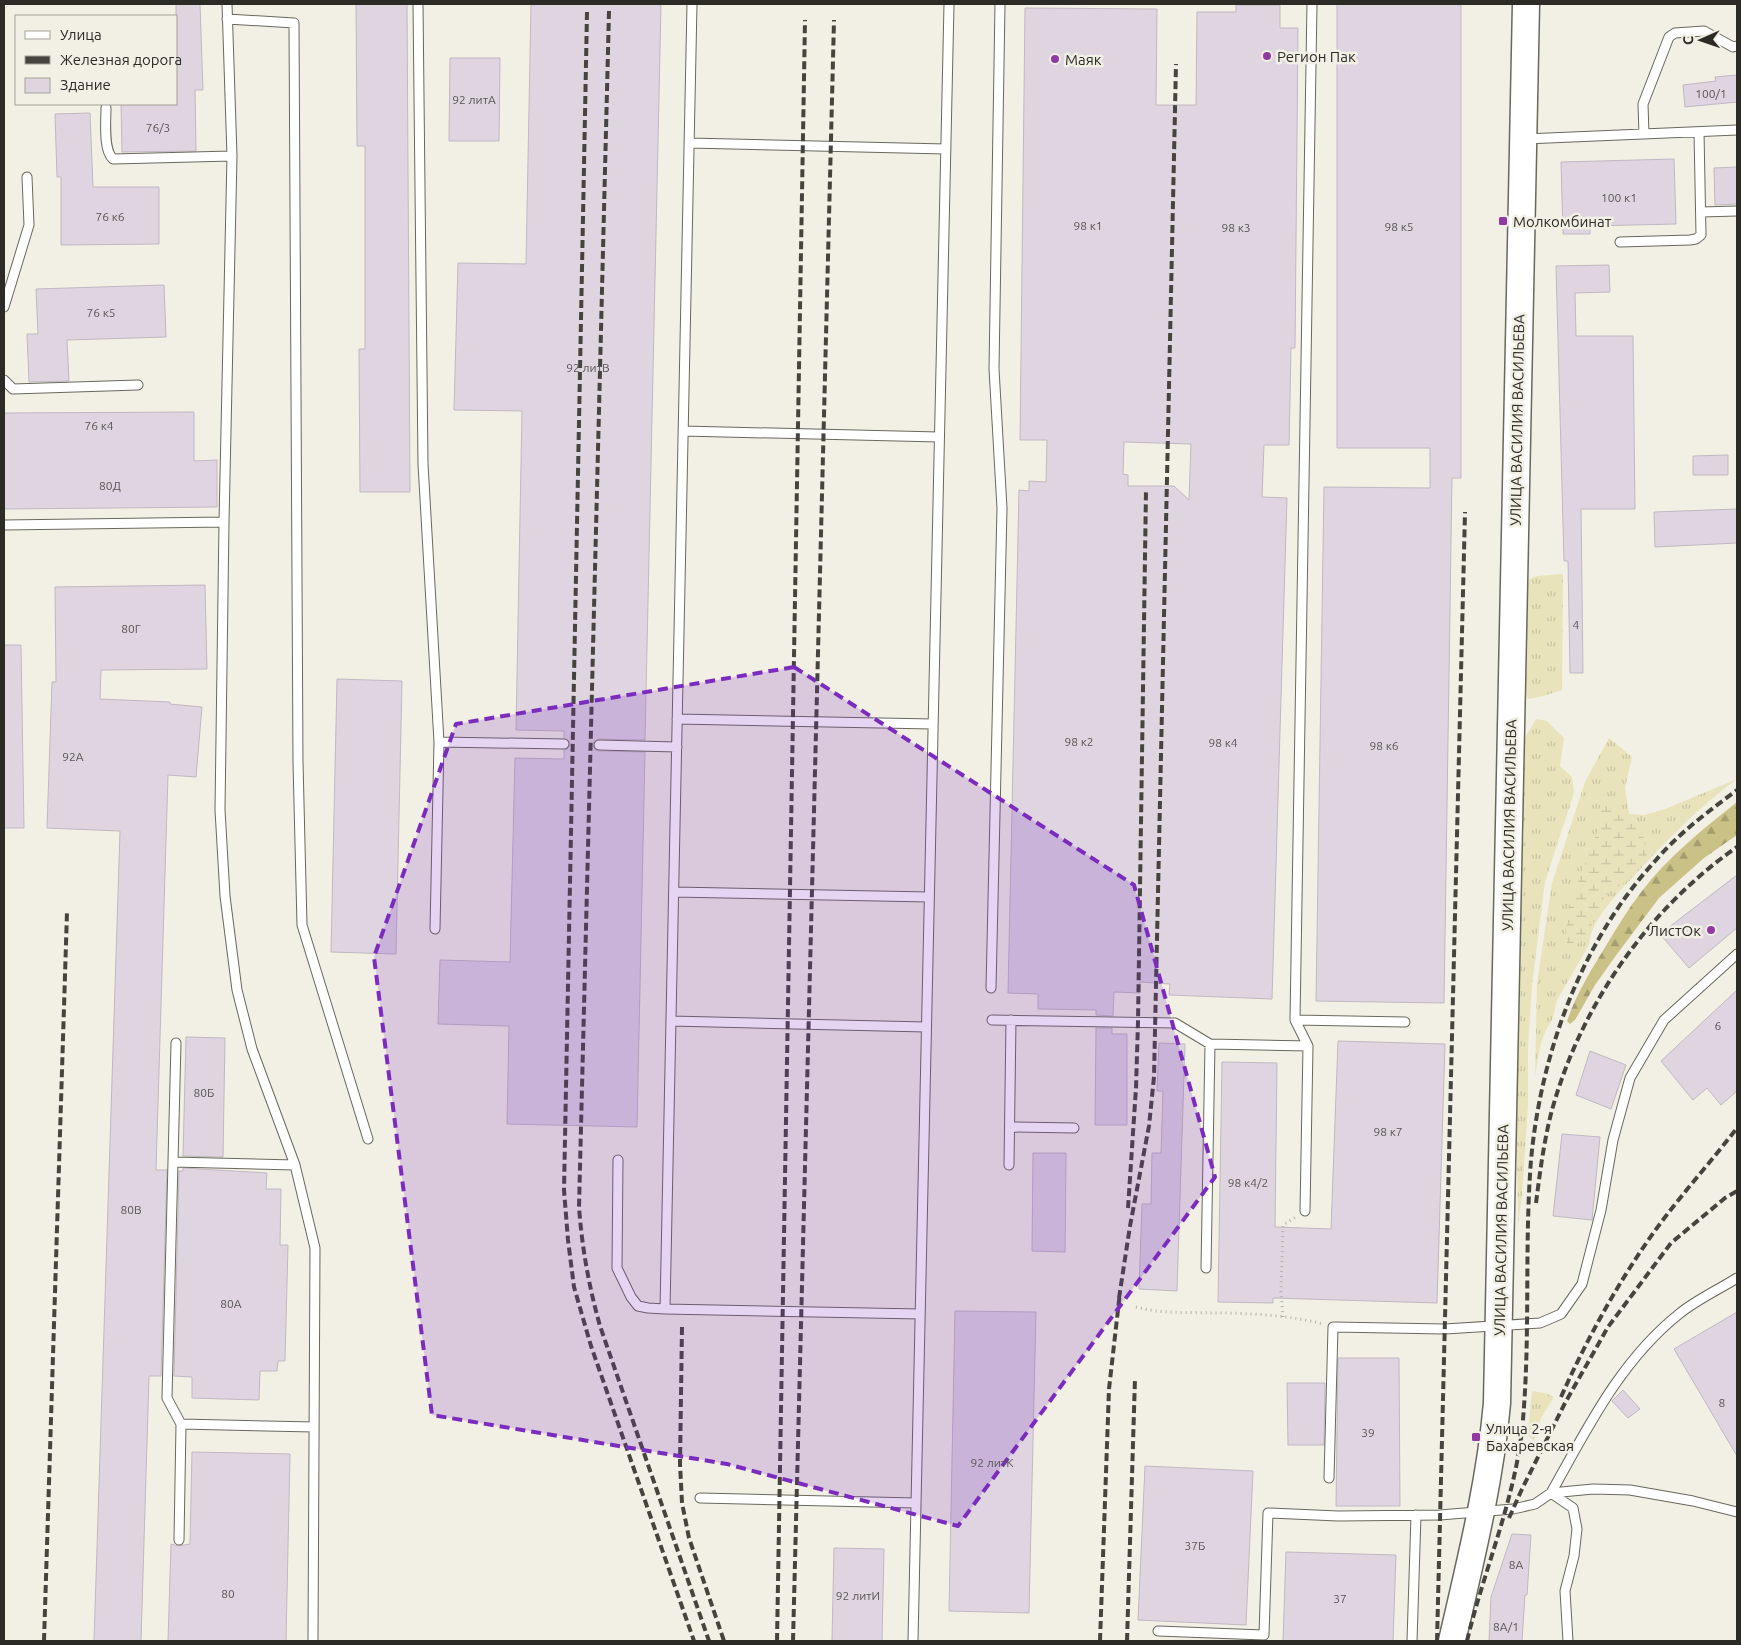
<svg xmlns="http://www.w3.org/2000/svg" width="1741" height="1645" font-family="Ubuntu,sans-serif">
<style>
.grass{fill:url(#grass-tufts)}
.forest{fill:url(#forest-firs)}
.wetland{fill:url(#wetland-marsh)}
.building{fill:#ded5e0;stroke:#c0b8c2;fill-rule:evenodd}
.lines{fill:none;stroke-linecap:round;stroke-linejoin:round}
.service-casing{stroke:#69685d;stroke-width:11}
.secondary-casing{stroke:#69685d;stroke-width:29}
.path{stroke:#b4b2a8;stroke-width:3;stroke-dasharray:1 4;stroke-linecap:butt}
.service{stroke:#fff;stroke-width:9}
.secondary{stroke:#fff;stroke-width:26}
.rail{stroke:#46443f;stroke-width:4;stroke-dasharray:8 4;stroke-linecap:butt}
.marked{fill:#7b2cbf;fill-opacity:0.2;stroke:#7b2cbf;stroke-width:4;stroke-dasharray:10 6;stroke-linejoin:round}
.poi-dot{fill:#9238a4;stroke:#f2f0e4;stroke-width:2}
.labels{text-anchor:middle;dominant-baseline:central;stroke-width:5;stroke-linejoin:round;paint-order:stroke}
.number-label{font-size:12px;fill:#585654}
.poi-label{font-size:15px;fill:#2c2b26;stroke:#f2f0e4;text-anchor:start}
.street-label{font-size:15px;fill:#2c2b26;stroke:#f2f0e4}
</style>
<defs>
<pattern id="grass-tufts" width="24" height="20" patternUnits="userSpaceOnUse" patternTransform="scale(1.25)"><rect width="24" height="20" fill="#e9e3bc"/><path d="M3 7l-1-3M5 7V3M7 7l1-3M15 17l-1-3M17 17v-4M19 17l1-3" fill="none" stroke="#c8c3a1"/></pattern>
<pattern id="forest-firs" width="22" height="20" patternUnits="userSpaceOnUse" patternTransform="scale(1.25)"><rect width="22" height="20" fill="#cac186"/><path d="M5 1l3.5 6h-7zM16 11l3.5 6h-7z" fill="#a49d6d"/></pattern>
<pattern id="wetland-marsh" width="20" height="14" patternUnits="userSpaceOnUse" patternTransform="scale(1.25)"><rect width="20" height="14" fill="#e9e3bc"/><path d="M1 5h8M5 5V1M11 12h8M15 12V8" fill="none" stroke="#c8c3a1"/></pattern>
</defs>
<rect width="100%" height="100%" fill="#f2f0e4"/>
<path class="grass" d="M1563,574L1562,690L1540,697L1528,699L1524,688L1527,589L1529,579L1537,576Z
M1536,719L1547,721L1564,738L1560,766L1572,777L1574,793L1545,882L1532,985L1528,1047V1105L1522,1195L1518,1224L1515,1040L1517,907L1524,832L1520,796L1524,739Z
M1609,738L1632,757L1625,788L1629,814L1644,815L1665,809L1737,779C1699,807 1666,841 1634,876C1619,892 1599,912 1591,934C1590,937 1590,942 1589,945L1557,1000L1553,1018L1545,1032L1540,1047L1535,1076L1537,983L1552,883L1585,782Z
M1532,1391L1545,1393L1554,1397L1541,1418L1534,1441L1528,1435Z"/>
<path class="forest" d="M1737,802V835L1704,858L1659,898L1617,954L1595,985L1575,1020L1570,1024L1567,1021C1576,995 1590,972 1604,949C1616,929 1628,909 1642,891C1668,857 1703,829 1737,802Z"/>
<path class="wetland" d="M1600,793L1643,835L1647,858L1630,879L1605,895L1596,919L1583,938L1568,953L1566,931L1568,912L1573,895L1600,824Z"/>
<path class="building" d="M176,4H200L203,90H195L196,151L122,152L121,104H176Z
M356,4H407L410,492H360L359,349H365V146H357Z
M531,4H661L645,740L599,739L594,741L593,745L595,750L599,751L645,752L637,1127L507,1124L509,1026L438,1024L440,960L510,962L515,758L564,759V750L567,749L570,745L569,741L564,738V731L516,730L522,411L454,410L458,263L526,264Z
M1337,4H1461V478H1452L1444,1003L1316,1001L1324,487L1430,488V448H1337Z
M1236,5H1280V28H1298L1295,348H1291L1289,445H1264L1262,497L1287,498L1272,999L1169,995L1170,984L1140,982V993L1114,992L1113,1016L1096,1015V1010L1038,1009V994L1008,993L1019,490L1029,491V481L1046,482L1047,440H1020L1025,8L1157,9L1156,105H1196L1197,12H1236ZM1124,442L1191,444L1189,500L1174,486H1128V475L1123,474Z
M450,58H500L499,141H449Z
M1737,75V102L1685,107L1683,85L1716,81L1715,77Z
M90,113L93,187H159V244L61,245V177H57L55,114Z
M1674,159L1676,224L1590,226V234H1563L1561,162Z
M1737,167V204L1715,205L1714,168Z
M1609,265L1610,292L1575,293L1576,336H1633L1635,509H1581L1583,673H1570L1568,561H1564L1556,266Z
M164,285L166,337L67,340L69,381L29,382L27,334H38L36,289Z
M194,412V461L217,460V507L4,509V413Z
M1728,455V475H1693V456Z
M1737,509V543L1655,547L1654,512Z
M205,585L207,669L101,670L100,699L170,702V704L202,707L196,777L168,775L156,1170H167L161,1376H149L141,1641H94L120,831L47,828L52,682H56L55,587Z
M4,645H21L24,828H4Z
M337,679L402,681L396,954L331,952Z
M1737,875V928L1689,968L1660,934Z
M1737,990V1091L1721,1105L1707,1088L1693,1100L1661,1061Z
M1096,1028H1112V1034H1127V1125H1095Z
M186,1037L225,1038L223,1157L183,1156Z
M1338,1041L1445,1044L1437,1303L1273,1298V1303L1218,1302L1222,1062L1277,1063L1275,1227L1331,1229Z
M1159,1043L1185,1044L1177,1291L1139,1289L1142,1204H1151L1152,1153H1161L1163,1091H1157Z
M1590,1051L1626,1065L1611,1109L1576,1095Z
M1562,1134L1600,1137L1592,1220L1553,1216Z
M1033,1153H1066L1065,1252L1032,1251Z
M183,1168L267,1173L266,1189H281L280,1245H288L285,1361H278L277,1371H260L259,1400L192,1398V1377L174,1376L179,1171H183Z
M955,1311L1036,1312L1029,1613L949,1611Z
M1737,1312V1456L1674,1349Z
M1338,1358H1399L1400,1506H1336Z
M1287,1383H1325L1324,1445H1288Z
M1623,1390L1640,1409L1628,1418L1612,1401Z
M192,1452L290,1454L286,1641H168L171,1544L178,1546L190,1544Z
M1145,1466L1253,1471L1246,1625L1138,1620Z
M1512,1534L1531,1535L1527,1595H1525L1522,1641H1489L1491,1597Z
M834,1548L884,1549L882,1641H832Z
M1286,1552L1396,1555L1393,1641H1283Z"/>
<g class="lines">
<defs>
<path id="service" d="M227,4L232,156L224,522L220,810L225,896L237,990L252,1049L295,1165L315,1248L313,1641
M418,4L423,464L439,742L435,929
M692,4L665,1309L920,1314
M227,19L294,23L298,762L302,925L368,1139
M106,108C106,121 103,150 113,159L232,156
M1644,134L1643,104L1669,37L1675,33L1704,31L1733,47L1737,46
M1525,139L1737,130
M689,143L946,149
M1701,212L1737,211
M1620,242L1690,240L1696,239L1701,235L1699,132
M4,307L29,225L27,177
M4,380L13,389L138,385
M683,431L939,437
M4,525L224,522
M677,719L933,724
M439,742L564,744
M599,745L677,747
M674,892L929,897
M991,988L1002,508L994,369L1000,4
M992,1020L1175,1023L1210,1044L1308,1046
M1295,1020L1405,1022
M671,1021L926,1027
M176,1043L167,1398L181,1424
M1010,1127L1074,1128
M618,1160L617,1268L631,1297L638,1306L648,1308L665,1309
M173,1162L295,1165
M1009,1165L1011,1020
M1305,1211L1308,1046L1295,1020L1312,4
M1206,1268L1210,1044
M1329,1478L1333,1327L1445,1329L1540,1323L1561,1314L1582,1284L1601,1210L1613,1140L1630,1078L1664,1020L1737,954
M1551,1493C1587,1429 1620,1361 1679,1314C1696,1300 1718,1290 1737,1278
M1551,1493L1573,1508L1577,1529L1574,1556L1565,1591L1568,1641
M700,1498L916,1503
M179,1540L181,1424L314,1427
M1158,1631L1264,1635L1268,1513L1338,1516L1440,1515L1513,1509L1535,1504L1551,1493L1593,1489L1630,1490L1693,1501L1737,1512
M913,1641L949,4
M1412,1641L1416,1515"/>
<path id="secondary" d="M1452,1641C1470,1563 1490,1483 1497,1403L1526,4"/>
</defs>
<use href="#service" class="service-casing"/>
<use href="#secondary" class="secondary-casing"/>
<path class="path" d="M1136,1307C1160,1314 1187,1312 1212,1313C1249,1313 1288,1315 1323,1324
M1283,1317L1281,1292L1283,1225L1296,1217"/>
<use href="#service" class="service"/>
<use href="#secondary" class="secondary"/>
<path class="rail" d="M609,11L579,1207C582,1248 589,1287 600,1326L709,1641
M587,12L564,1190L568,1240L574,1287L591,1346L694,1641
M1536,1203C1540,1172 1544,1140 1552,1110C1581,1005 1648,909 1737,847
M1128,1208L1136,1088L1138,1022L1146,490
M1119,1298L1130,1226L1149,1126L1154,1077L1176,64
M682,1327L680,1464L682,1503L689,1538L724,1641
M1561,1397C1587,1339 1617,1284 1654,1232C1680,1196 1710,1163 1737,1128
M1509,1518L1522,1489L1565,1403L1608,1327L1671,1243L1725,1198L1737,1191
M44,1641L67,912
M777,1641L805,20
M793,1641L834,20
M1016,1641V1640
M1100,1641L1109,1389L1120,1292
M1127,1641L1135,1378
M1437,1641L1465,512
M1467,1641C1484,1570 1514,1502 1522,1430C1531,1340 1524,1250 1531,1160C1541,1052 1582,940 1656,860C1679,833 1709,811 1737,790"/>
</g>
<path class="marked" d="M794,667L1134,885L1215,1177L958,1526L727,1464L432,1415L374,957L456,724Z"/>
<g class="poi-dot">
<circle cx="1267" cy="56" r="5"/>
<circle cx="1055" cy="59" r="5"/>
<rect x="1498" y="216" width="10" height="10" rx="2.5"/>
<circle cx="1711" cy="930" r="5"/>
<rect x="1471" y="1432" width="10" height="10" rx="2.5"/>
</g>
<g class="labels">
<g class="number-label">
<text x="1711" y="93">100/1</text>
<text x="474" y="99">92 литА</text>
<text x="158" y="127">76/3</text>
<text x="1619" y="197">100 к1</text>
<text x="110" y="216">76 к6</text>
<text x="1088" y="225">98 к1</text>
<text x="1399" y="226">98 к5</text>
<text x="1236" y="227">98 к3</text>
<text x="101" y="312">76 к5</text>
<text x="588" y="367">92 литВ</text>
<text x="99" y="425">76 к4</text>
<text x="110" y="485">80Д</text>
<text x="1576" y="624">4</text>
<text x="131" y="628">80Г</text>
<text x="1079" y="741">98 к2</text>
<text x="1223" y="742">98 к4</text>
<text x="1384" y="745">98 к6</text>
<text x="73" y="756">92А</text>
<text x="1718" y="1025">6</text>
<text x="204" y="1092">80Б</text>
<text x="1388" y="1131">98 к7</text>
<text x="1248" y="1182">98 к4/2</text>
<text x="131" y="1209">80В</text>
<text x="231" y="1303">80А</text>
<text x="1722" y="1402">8</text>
<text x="1368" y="1432">39</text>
<text x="992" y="1462">92 литК</text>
<text x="1195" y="1545">37Б</text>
<text x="1516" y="1564">8А</text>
<text x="228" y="1593">80</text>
<text x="858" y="1595">92 литИ</text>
<text x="1340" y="1598">37</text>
<text x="1506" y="1626">8А/1</text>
</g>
<g class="poi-label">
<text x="1277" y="56">Регион Пак</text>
<text x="1065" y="59">Маяк</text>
<text x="1513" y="221">Молкомбинат</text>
<text x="1701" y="930" text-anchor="end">ЛистОк</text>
<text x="1486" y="1428">Улица 2-я<tspan x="1486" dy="17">Бахаревская</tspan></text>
</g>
<g class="street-label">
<text transform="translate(1517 420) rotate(-89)">УЛИЦА ВАСИЛИЯ ВАСИЛЬЕВА</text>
<text transform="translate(1509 825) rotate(-89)">УЛИЦА ВАСИЛИЯ ВАСИЛЬЕВА</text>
<text transform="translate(1501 1230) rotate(-89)">УЛИЦА ВАСИЛИЯ ВАСИЛЬЕВА</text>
</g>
</g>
<rect width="1741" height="1645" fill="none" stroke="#2c2b26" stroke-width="10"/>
<rect x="15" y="15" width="162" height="90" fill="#f2f0e4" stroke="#a3a198"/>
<rect x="25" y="31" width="25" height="8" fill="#ffffff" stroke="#a3a198"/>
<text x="60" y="40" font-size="15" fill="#2c2b26">Улица</text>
<rect x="25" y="56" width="25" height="8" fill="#46443f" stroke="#a3a198"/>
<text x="60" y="65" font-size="15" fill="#2c2b26">Железная дорога</text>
<rect x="25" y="78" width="25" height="15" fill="#ded5e0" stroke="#a3a198"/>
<text x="60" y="90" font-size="15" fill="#2c2b26">Здание</text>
<g transform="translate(1701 40) rotate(268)" stroke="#f2f0e4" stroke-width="4" paint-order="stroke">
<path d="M0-4L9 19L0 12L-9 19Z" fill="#2c2b26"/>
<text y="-8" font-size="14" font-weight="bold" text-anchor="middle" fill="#2c2b26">С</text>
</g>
</svg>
